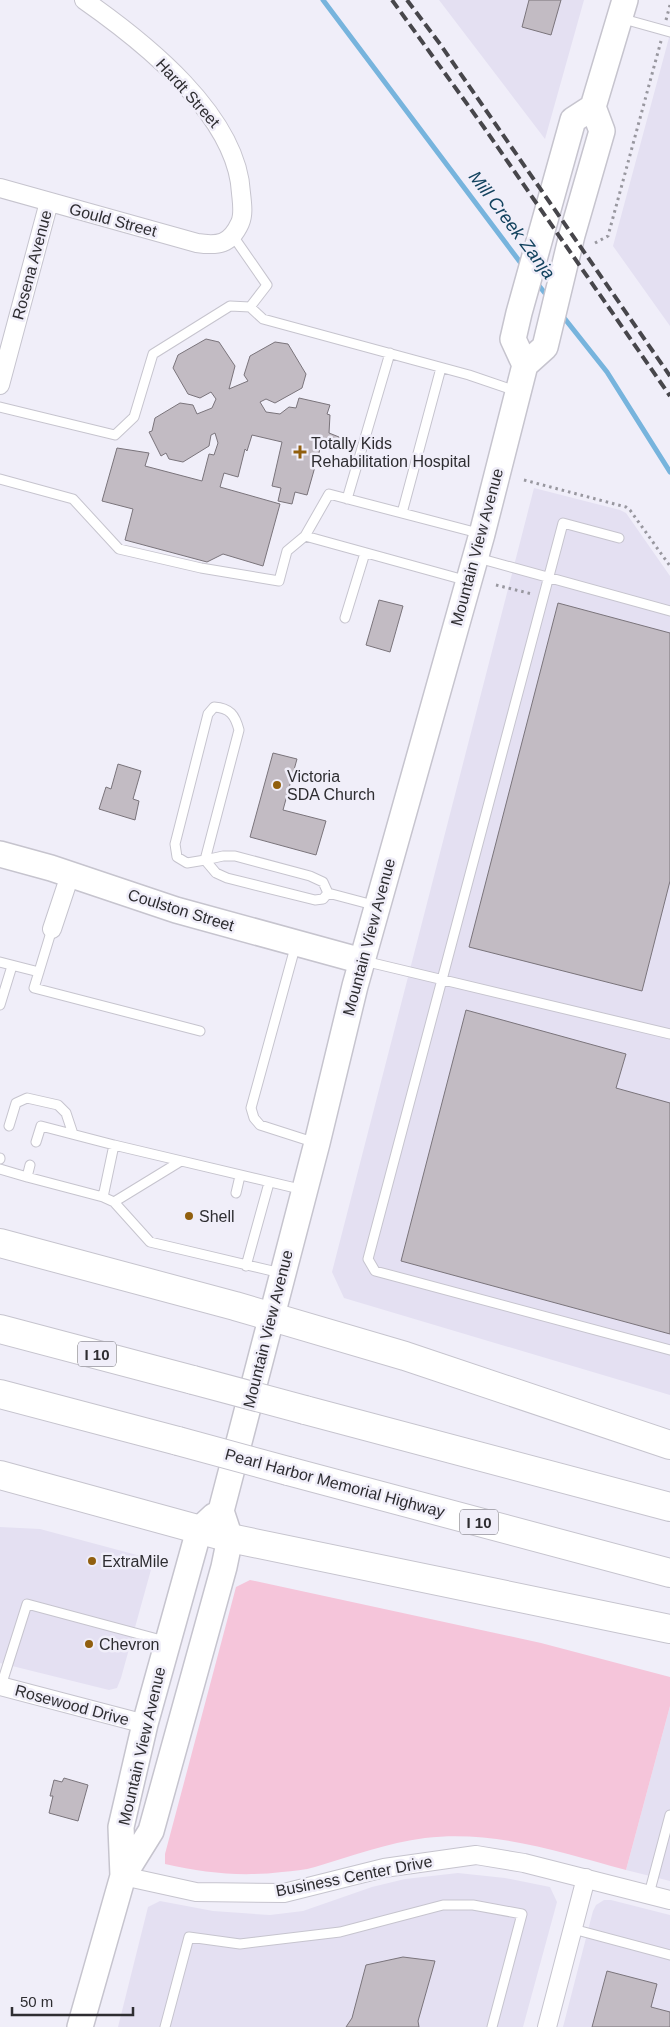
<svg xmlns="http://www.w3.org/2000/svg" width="670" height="2027" font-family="Arial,sans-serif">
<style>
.built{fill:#e4e0f2}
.green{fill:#f5c5da}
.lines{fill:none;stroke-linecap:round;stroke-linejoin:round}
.stream{stroke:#77b4dd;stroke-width:5}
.building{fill:#c2bbc3;stroke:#7a747b}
.lane-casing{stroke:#c6c4ce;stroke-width:11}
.street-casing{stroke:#c6c4ce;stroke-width:20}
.secondary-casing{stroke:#c6c4ce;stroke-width:28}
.highway-casing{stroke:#c6c4ce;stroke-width:30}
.path{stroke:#98979f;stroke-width:3;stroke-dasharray:2.5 4;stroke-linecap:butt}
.lane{stroke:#fff;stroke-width:9}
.street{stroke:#fff;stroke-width:18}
.secondary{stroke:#fff;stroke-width:25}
.highway{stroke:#fff;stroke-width:28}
.rail{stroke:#47464b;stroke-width:4;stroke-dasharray:10 5;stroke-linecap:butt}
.highway-bridge-casing{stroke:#c6c4ce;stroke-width:30;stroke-linecap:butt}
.highway-bridge{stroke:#fff;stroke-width:28}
.poi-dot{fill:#915f0e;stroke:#f0eef9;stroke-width:2}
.labels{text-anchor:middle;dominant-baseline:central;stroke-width:5;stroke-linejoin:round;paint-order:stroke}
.shield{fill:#f0eef9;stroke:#68676d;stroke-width:1}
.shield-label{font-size:15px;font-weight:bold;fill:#2e2d31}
.street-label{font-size:16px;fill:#2e2d31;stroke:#f0eef9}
.poi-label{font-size:16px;fill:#2e2d31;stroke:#f0eef9;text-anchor:start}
.water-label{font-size:18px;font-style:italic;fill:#12425e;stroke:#f0eef9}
</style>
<rect width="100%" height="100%" fill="#f0eef9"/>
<path class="built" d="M439,0H584L545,139Z
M670,34V326L613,246Z
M534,488L620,510L626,513L670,576V1395L344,1298L332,1272Z
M0,1527L40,1529L148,1558L152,1566L121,1678L117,1688L109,1690L0,1663Z
M670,1706V1881L626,1870Z
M458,1873L505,1878L550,1887L557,1902L523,2027H118L148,1907L160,1901L213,1911L270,1915L303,1911L372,1887L405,1879Z
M604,1900H611L670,1915V2027H563L593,1911L596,1905Z"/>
<path class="green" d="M250,1580L541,1643L670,1677V1706L626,1870C559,1852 496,1830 425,1838C387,1843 352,1856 315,1867C305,1870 293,1871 282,1872C241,1877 205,1873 165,1864V1854L236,1587Z"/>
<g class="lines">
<path class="stream" d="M323,0L523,266
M536,282L548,297
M561,314L607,372L670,472"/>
</g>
<path class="building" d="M529,0H561L551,35L522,27Z
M206,339L219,342L235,366L229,389L248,381L244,375L250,356L275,342L288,344L306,374L302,388L275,403L266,399L260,402L266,412L280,414L289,407L296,408L299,398L330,405L327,414L330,415L329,433L339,437L335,449L327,447L326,450L320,449L307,495L295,492L292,504L278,501L281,488L272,486L282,442L252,435L247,451L245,449L238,477L224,473L220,487L280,504L263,566L223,554L207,562L125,540L133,509L102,501L117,448L149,453L145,466L202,481L209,454L214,455L218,443L215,433L211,435L209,446L183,462L169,459L166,453L161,456L149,432L152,431L155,418L180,403L193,405L197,414L212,408L216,399L211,392L200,398L188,394L173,368L178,355Z
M379,600L403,606L390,652L366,645Z
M558,603L670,633V881L642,991L469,947Z
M273,753L297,759L283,810L326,821L316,855L250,837Z
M118,764L141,771L133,799L139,801L135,820L99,809L106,787L111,789Z
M466,1010L626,1054L616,1088L670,1103V1334L401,1261Z
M64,1778L88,1785L78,1821L49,1813L53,1796H50L54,1780L62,1782Z
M403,1957L435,1961L418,2021L419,2027H346L352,2018L366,1965Z
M607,1971L657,1984L651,2007L670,2012V2027H592Z"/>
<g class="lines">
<defs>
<path id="lane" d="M620,18L670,32
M233,236L267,285L250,307
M0,407L115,435L134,417L153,354L230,306L250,307L263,319L469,375L516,391
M0,479L73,499L119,549L201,568L279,581L287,551L305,536
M347,499L390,353
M402,513L441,368
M619,538L563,523L368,1259L375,1271L670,1350
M478,558L670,611
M468,581L305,536L329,494L482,534
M345,618L365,553
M214,707C230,708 235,715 239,730L205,860L187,863L177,857L175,844L208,714Z
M223,856H235L310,876L323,882L328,893L323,899L315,900L227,878L216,873L205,860Z
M328,893L377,906
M52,929L34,988L200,1031
M296,944L251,1108L254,1118L260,1125L316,1143
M364,961L670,1034
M0,962L39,972
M0,1005L12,966
M9,1126L16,1103L27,1098L58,1105L66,1113L73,1134
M36,1142L41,1126L114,1145
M0,1159V1158
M30,1165L27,1177L103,1197
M0,1169L27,1177
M236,1193L240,1176
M114,1202L181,1161
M246,1266L269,1183
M281,1273L150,1242L114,1202L103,1197L114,1145L304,1190
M1,1686L27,1604L165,1641
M649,1894L670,1815
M573,1929L670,1955
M165,2027L189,1937L240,1944L340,1932L443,1905H473L522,1914L492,2027"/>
<path id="street" d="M0,188L197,243C218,246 230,245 240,223C244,214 242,203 241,193C237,115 144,42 84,0
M0,385L49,202
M52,929L70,875
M0,1686L145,1724
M123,1876L196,1892L284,1893L384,1868L476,1855L524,1863L670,1900
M547,2027L586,1878"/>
<path id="secondary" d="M525,365L513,339L519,313L573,120L593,107
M0,854L51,868L176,910L362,961
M123,1876L121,1827L145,1724L199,1530L214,1516
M80,2027L123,1876L151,1831L224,1567L230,1538L221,1511L317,1143L355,986L482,534L525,365L545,347L572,235L602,131L593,107L625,0"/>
<path id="highway" d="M0,1243L235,1306L405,1356L670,1445
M0,1329L193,1380
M0,1394L178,1441
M305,1410L670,1507
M288,1471L670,1573
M0,1475L230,1538L670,1629"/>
</defs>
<use href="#lane" class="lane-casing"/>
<use href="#street" class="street-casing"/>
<use href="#secondary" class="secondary-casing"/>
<use href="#highway" class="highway-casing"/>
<path class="path" d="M666,20L670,5
M595,243L608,236L661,41
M524,480L626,507L630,510L670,566
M496,585L532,594"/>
<use href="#lane" class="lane"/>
<use href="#street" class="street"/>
<use href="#secondary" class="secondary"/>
<use href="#highway" class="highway"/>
<path class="rail" d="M392,0L483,126L670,396
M407,0L440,44L670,376"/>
<defs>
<path id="highway-bridge" d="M193,1380L305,1410
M178,1441L288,1471"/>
</defs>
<use href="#highway-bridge" class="highway-bridge-casing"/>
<use href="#highway-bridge" class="highway-bridge"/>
</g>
<g class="poi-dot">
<path d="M297.5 444.5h5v5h5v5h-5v5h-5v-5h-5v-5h5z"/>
<circle cx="277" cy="785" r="5"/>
<circle cx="189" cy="1216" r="5"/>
<circle cx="92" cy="1561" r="5"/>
<circle cx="89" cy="1644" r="5"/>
</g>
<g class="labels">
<g class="shield">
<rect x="78" y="1341.5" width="38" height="25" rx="4"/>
<rect x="460" y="1509.5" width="38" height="25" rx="4"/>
</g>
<g class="shield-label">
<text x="97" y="1354">I 10</text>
<text x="479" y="1522">I 10</text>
</g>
<g class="street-label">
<text transform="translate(188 93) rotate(48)">Hardt Street</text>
<text transform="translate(113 220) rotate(15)">Gould Street</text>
<text transform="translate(32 265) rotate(-75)">Rosena Avenue</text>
<text transform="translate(477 547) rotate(-75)">Mountain View Avenue</text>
<text transform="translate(181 910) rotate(17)">Coulston Street</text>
<text transform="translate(369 937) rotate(-75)">Mountain View Avenue</text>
<text transform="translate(268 1329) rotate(-76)">Mountain View Avenue</text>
<text transform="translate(335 1483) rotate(15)">Pearl Harbor Memorial Highway</text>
<text transform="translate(72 1705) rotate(15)">Rosewood Drive</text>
<text transform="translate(142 1746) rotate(-77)">Mountain View Avenue</text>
<text transform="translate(354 1876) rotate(-11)">Business Center Drive</text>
</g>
<g class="poi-label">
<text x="311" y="443">Totally Kids<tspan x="311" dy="18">Rehabilitation Hospital</tspan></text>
<text x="287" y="776">Victoria<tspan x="287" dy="18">SDA Church</tspan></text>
<text x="199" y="1216">Shell</text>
<text x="102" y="1561">ExtraMile</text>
<text x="99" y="1644">Chevron</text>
</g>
<g class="water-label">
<text transform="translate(512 225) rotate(53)">Mill Creek Zanja</text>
</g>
</g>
<path d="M12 2007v8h121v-8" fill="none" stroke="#2e2d31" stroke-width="2.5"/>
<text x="20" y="2007" font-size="15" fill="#2e2d31" stroke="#f0eef9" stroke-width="4" paint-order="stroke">50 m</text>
</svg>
